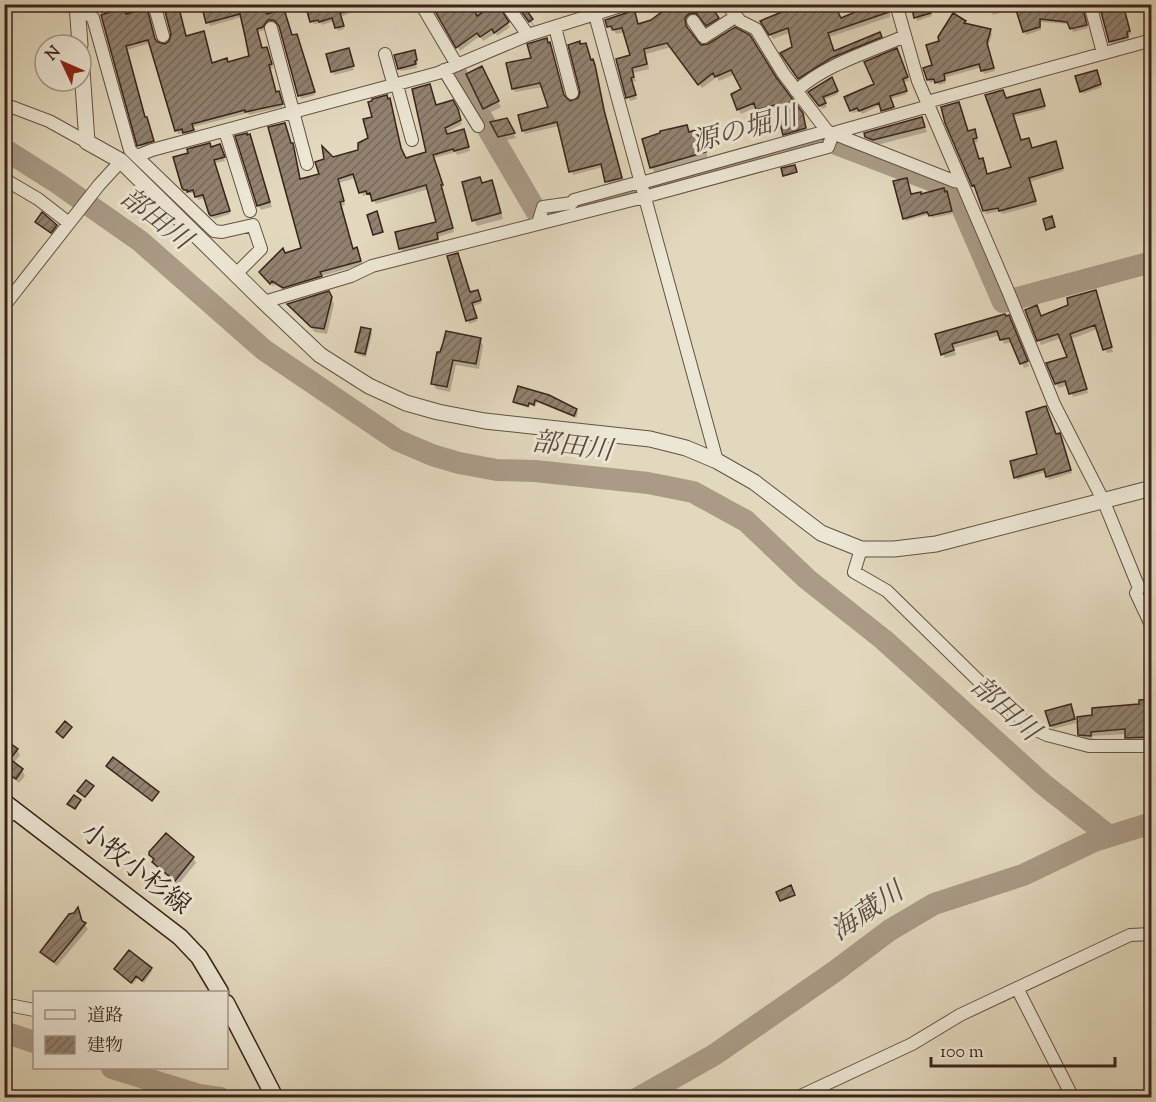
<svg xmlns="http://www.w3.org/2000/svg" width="1156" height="1102" font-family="'Sorts Mill Goudy','Noto Serif JP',serif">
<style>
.shadow{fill:#0003}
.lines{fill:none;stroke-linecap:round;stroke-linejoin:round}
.river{stroke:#a99b86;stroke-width:22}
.building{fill:url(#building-hatch);stroke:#39241c;stroke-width:1.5}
.minor-casing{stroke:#635144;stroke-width:14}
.tertiary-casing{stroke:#635144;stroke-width:17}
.secondary-casing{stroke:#39241c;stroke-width:19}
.minor{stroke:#ece6d4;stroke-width:12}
.tertiary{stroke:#ece6d4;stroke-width:15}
.secondary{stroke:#ece6d4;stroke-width:16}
.labels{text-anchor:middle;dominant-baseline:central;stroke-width:6;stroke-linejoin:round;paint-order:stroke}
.street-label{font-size:26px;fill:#39241c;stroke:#ece6d4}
.water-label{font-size:27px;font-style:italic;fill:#5b483c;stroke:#ece6d4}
</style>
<defs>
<pattern id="building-hatch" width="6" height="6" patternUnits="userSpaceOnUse" patternTransform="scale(1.5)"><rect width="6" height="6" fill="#918270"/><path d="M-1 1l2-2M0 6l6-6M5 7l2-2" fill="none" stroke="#776a5b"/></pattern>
</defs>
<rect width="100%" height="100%" fill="#e2d8bd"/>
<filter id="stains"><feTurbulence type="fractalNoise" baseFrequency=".00333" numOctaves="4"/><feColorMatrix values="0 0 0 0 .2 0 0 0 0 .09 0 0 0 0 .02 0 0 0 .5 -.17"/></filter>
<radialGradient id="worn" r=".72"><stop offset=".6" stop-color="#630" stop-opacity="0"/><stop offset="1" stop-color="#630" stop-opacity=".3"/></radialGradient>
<path class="shadow" d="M100,4H148L147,10L156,41L166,45L171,42L176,4L186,37L212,64H229L251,58L242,17L210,26L208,22L264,4L267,15L284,11L292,36L298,39L315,95L301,99L281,28L277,23H270L265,30L257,32L262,50L267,49L269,52L273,68L270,69L276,94L281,97L283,107L249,115L248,113L193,127L194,134L187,136L185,133L178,134L150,43L127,50L145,118L154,145L141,149L103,17L99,10Z
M312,4H370L341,17L344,29L338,31L334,21L322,25L321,23L313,24Z
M432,4H501L500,11L510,27L497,36L496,33L483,41L480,36L460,51Z
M518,4H540L541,6L526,13L534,25L533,26Z
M581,4H588L586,6V13L585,14Z
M675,4L718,18L720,23L710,29L700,17L691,18L688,22V30L700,46L775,78L802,114L807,133L787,139L777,109L760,113L757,107L741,114L738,109L744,90L735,74L719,81L717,77L702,88L671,47L646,54L649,69L633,73L636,81L632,82L637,99L630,101L628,97L631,56L625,32L616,34L614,30L611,31L607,21L638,25L652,22Z
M793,4H835L841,19L878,4H892L890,8V17L829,37L834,52L879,34L883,42L802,82L782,54L794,47L791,32L773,39L762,22L795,9Z
M906,4H933L930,6L932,16L917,21L913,6L908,7Z
M989,4H1007L1009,10L993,15Z
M1123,4L1131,34L1128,35L1129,40L1112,45L1110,41Z
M1030,7L1083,10L1088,28L1073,32L1070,24L1041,22V30L1026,35L1024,31Z
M954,15L967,25L990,31L992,34L988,47L995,71L984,74L982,67L944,78L946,83L939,85L936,81L930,83L925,69L934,66L941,42Z
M550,44L565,99L569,102L579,99L582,92L581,46L586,45L588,48L591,61L597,70L606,115L624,181L609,185L603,167L573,175L559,126L525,134L523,130L549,108L543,87L515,92L513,88L533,59Z
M414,51L418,63L416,64L417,68L401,71L399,68Z
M350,53L354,70L334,75L328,55Z
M898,53L909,81L904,82L907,94L891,99L894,110L885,113L881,105L862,114L860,111L853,113L846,98L876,85Z
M484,74L501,107L488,114L468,75Z
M1098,75L1102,87L1083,94L1081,91Z
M833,82L838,94L824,100L827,107L822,109L812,96Z
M430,85L437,107L454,106L462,124L446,133L447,135H465L470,151L457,155L456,152L434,158L443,189H442L454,232L438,237L439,243L403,252L400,248L438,223L429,189L376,204L369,194L363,196L356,178L339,183L345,205L341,206L353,250L357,249L362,265L321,276L323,280L286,291L275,285L273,286L263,276L285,254L303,249L291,145L294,148L301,181L321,175L332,159L360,151L370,138L374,118L390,100L405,159L427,153Z
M1042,94L1045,109L1014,117L1021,142L1032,149L1057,146L1064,171L1030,182L1037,205L1002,214L1001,211L986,214L973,185L959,103L968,132L974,131L976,134L978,142L974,143L979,160L984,163L988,176L1013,168L1006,100Z
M921,118L927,132L877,145L870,143L867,137Z
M506,119L516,138L503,141L492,123Z
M699,131L708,158L655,173L651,167L690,133Z
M249,136L272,207L261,210L258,205Z
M211,148L222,149L225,161L215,163L230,214L214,219L210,214L205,198L198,200L195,193H187L183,188Z
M480,178L483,184L492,182L495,187L503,219L477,226L474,220Z
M908,182L912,196H948L952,214L932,218L930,214L906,221L904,218Z
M37,222L56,226L58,229L53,236Z
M458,254L470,294L479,295L482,303L473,306L477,321L469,324Z
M1097,295L1113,352L1107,353L1098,329L1071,339L1088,393L1073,397L1068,385L1059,388L1056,384L1069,358L1061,338L1041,345L1027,311L1041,317Z
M331,298L334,304L327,334L315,332L289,305Z
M1011,321L1029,366L1024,368L1012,342L1004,344L1000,335L954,348L956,355L945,358L943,354L937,335Z
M370,330L372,334L366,357L358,355L356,352Z
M480,340L483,345L479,369L456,365L450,392L436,389L433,383L438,354Z
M519,388L576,410L578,413L576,418L537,402L535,407L530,405L529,408L516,404L515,402Z
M1055,435L1061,438L1072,473L1049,480L1046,472L1017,480L1016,477Z
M1152,700V741L1129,742L1127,734L1092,736L1093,740L1082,739L1080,734Z
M1072,710L1076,723L1053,729L1051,726Z
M4,740L17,750L20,755L13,764L22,770L25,776L19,783L6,773L4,775Z
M150,854L193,858L196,863L178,885L157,868Z
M78,910L83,923L88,929L57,966L45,957L42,952Z
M116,969H151L152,971L144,983L138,978L133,984Z
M882,1090L886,1098H871L870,1096Z"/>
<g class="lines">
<path class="river" d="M456,74L536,211L546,214L823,139L954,189L1003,302L1152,262
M4,149L56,182L140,241L264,350L397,440L432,455L459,463L497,470L535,471L648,483L693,492L746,521L807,579L884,640L1043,784L1109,836
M4,1032L34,1042
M112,1068L199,1095L220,1098
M638,1098L714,1055L834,972L890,930L934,904L1023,875L1094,841L1152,823"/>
</g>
<path class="building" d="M163,4H178L186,36L204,31L212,63L227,58L228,62L249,56L245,36L240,14L206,23L201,4H265L267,14L284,9L292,35L297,34L315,92L298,96L279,26L274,20H268L263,27L257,29L262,48L267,47L272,64L269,65L276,92L279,91L283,104L245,112V110L192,124L194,130L183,133L182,129L175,131L148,40L126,46L145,117H147L154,141L137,146L101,15L123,8L126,14L147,8L155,39L158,42L165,44L169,41L171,34Z
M305,4H361L362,7L340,13L344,26L335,28L332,18L319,22L318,20L310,22Z
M431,4H472L477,16L494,4H498L509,22L494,33L492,29L480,37L477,33L456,48Z
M516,4H522L533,19L529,22Z
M672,4H710L719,18L706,26L696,13L689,14L685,18L686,26L701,45L708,44L735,27L750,35L776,77L803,113L806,128L783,135L775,105L756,110L754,103L737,110L731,94L741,89L731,70L715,77L713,73L698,85L667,43L644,49L647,64L632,68L634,77L631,78L636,95L626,98L616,59L630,55L622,28L613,30L611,26L607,27L605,20L629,12L634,8L638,24L651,20Z
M801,4H834L841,18L874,4H886L889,12L828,33L834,51L880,32L882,37L831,58L798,79L780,53L792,47L788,28L769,35L760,21Z
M911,4H929L931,13L914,18Z
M1034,4H1082L1087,25L1070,29L1067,22L1040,19V27L1023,32L1016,10Z
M1099,4H1123L1130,31L1127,32L1128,37L1109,42Z
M953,13L966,21L964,23L991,29L987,43L994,68L981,71L979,64L944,74L945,80L935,83L934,79L927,80L923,68L932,65L926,45L939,41L938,37Z
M547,38L548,43L550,42L564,95L570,101L578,98L580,92L568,45L580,41V44L586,43L591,60L593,59L595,65L604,110L622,178L605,182L601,164L569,172L557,122L522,131L518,115L548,107L540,83L512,89L506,63L531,58L527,44Z
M349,48L354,66L331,72L326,54Z
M897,48L908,77L903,79L907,91L890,96L894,107L881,111L879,103L859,111L857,108L850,111L844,97L874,84L864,62Z
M415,50L417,60L415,61L416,64L398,69L394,55Z
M482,66L499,101L483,109L466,74Z
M1097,70L1101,84L1080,92L1075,76Z
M832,77L838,91L823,97L826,103L819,106L808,92Z
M430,84L436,105L453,100L458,109L461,120L445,128L447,134L464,129L469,147L454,151L453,149L433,155L443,185H441L453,228L437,233L438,239L399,249L395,232L436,222L426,185L372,201L370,193L367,194L366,191L359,193L353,174L338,179L344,201L340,202L353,249L357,247L361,261L320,272L322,276L283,288L272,281L270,284L259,272L283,248L285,253L301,248L268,127L285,123L291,143H293L300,179L319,174L315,162L324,159L322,146L333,157L358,150V143L368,138L363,119L372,117L368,102L372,101V99L387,95L388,99L390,98L401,148L406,158L426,152L412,89Z
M1040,89L1045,106L1013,114L1021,140L1029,138L1032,148L1056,141L1063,168L1029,178L1036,201L999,211L998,208L983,211L974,185L972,186L945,123L941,107L959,102L968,131L975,129L977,138L973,139L979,159L983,158L987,174L1011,167L985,95L1003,90L1006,98Z
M922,117L925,127L873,140L865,137L864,133Z
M507,118L515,133L498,137L490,122Z
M687,125L689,132L699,129L706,152L650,168L642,139L660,133V131Z
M247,133V135L250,134L270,202L257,206L235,136Z
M210,143L211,147L220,144L225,157L214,160L230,211L211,216L209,214L203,195L195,197L193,190L187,192V190H184L182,188L173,157L188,153L187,149Z
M795,165L797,172L783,176L781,168Z
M480,177L482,183L492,180L501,213L472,221L462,182Z
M907,178L911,194L921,192V194L944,188L945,192L947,191L952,211L929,216L927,212L903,219L893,181Z
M377,211L383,232L373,235L367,215Z
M42,212L57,225L51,233L35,222Z
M1052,216L1055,227L1046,230L1043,219Z
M458,253L470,292L478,290L481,300L472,303L477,318L466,321L447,256Z
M1096,290L1112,347L1103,350L1095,325L1070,334L1087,389L1069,394L1065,381L1055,384L1046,363L1067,357L1058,334L1037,341L1025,310L1037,305L1041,316L1068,305L1067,298Z
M329,291L332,297L324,329L311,327L287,304Z
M1005,314L1006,316L1009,315L1028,361L1020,364L1009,338L1000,340L997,331L952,344L954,350L941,355L935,334Z
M361,327L371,329L365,354L355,352Z
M446,331L481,338L476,364L453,360L447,387L431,384L437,352H440L443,343Z
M518,386L549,395L577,409L574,416L535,400L534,405L529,403L528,406L513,402Z
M1046,406L1056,434L1060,433L1071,470L1046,477L1044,469L1014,478L1010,461L1037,454L1026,412Z
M1152,699V737L1125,738V729L1091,732V736L1078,735L1077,717L1092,715V708L1139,704V700Z
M1071,704L1075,719L1050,726L1045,711Z
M65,721L72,727L63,738L56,732Z
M4,739L18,749L10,759L23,769L16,779L4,771Z
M113,757L159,792L152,801L106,766Z
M86,780L94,786L85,797L77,791Z
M74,795L81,800L75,809L67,804Z
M166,833L194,857L175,881L152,862L154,859L149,855V852Z
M791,885L795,895L780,901L776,892Z
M78,907L82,921L86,923L54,962L40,952L69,914L74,913Z
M129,950L152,968L142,981L136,976L131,983L114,969Z"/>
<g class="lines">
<defs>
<path id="minor" d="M154,4L163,36
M421,4L457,65
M506,4L528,35
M592,4L717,461
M727,4L740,21L756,29L783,73L827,131L954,181L960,182
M896,4L918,81L1008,291L1054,404L1104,502L1139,588L1136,593L1152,627
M1090,4L1103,53
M77,5L93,18L130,150L214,231L222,232L253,225L261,249L236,274
M693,21L704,37L735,17
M555,27L572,93
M271,28L307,164
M385,54L394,86
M444,70L478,126
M397,85L412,140
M796,91C826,64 869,52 905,36
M927,102L1152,40
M4,104L49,121L87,142
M225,131L250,211
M137,156L152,150L438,73L528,35L627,4
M4,179L38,199L69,223
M641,183L827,131
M538,223L543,207L572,203L574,200L640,182
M264,302L351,276L372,266L644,197L828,147L833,134L837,132L929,106
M4,306L99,185L121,161
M861,549L854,572L887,591L993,695L1034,729L1047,735L1089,746H1152
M4,822L15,809
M1017,988L1073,1098
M4,1004L34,1010
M796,1098L912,1044L960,1015L1130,935L1152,934"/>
<path id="tertiary" d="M77,4L80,45
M81,55L87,142L121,161L264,302L320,355L369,386L406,403L438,412L485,421L650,439L686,448L717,461L754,482L821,533L861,549H894L936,544L1152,488"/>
<path id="secondary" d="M4,802L180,937L199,957L220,992
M226,1003L275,1098"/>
</defs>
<use href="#minor" class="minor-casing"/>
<use href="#tertiary" class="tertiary-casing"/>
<use href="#secondary" class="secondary-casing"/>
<use href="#minor" class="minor"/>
<use href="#tertiary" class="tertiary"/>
<use href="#secondary" class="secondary"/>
</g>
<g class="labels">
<g class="street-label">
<text transform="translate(135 870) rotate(38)">小牧小杉線</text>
</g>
<g class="water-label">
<text transform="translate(745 131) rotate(-15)">源の堀川</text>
<text transform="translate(155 220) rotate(38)">部田川</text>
<text transform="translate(572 448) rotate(7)">部田川</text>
<text transform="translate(1004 710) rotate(42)">部田川</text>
<text transform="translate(868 913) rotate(-34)">海蔵川</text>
</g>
</g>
<rect width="1156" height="1102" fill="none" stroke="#e2d8bd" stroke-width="24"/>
<rect x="6" y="6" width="1144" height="1090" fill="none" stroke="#39241c" stroke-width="3"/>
<rect x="12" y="12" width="1132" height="1078" fill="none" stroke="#39241c" stroke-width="1.5"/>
<rect x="33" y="991" width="195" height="78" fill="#ece6d4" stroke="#a4988a" stroke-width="1.5"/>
<rect x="45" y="1010" width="30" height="9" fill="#ece6d4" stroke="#a4988a" stroke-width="1.5"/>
<text x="87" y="1021" font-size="18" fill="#39241c">道路</text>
<rect x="45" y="1036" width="30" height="18" fill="url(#building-hatch)" stroke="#a4988a" stroke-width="1.5"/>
<text x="87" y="1051" font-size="18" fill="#39241c">建物</text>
<g transform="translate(63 63) rotate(314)"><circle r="28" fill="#ece6d4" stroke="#a4988a" stroke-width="1.5"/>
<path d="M0-4.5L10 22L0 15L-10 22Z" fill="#8f2418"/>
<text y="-9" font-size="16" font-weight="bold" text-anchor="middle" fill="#39241c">N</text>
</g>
<path d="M931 1057v9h184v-9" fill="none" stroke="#39241c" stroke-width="3"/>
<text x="940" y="1057" font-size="18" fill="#39241c" stroke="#ece6d4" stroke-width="4.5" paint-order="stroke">100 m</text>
<rect width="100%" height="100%" filter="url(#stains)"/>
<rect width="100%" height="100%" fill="url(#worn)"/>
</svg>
